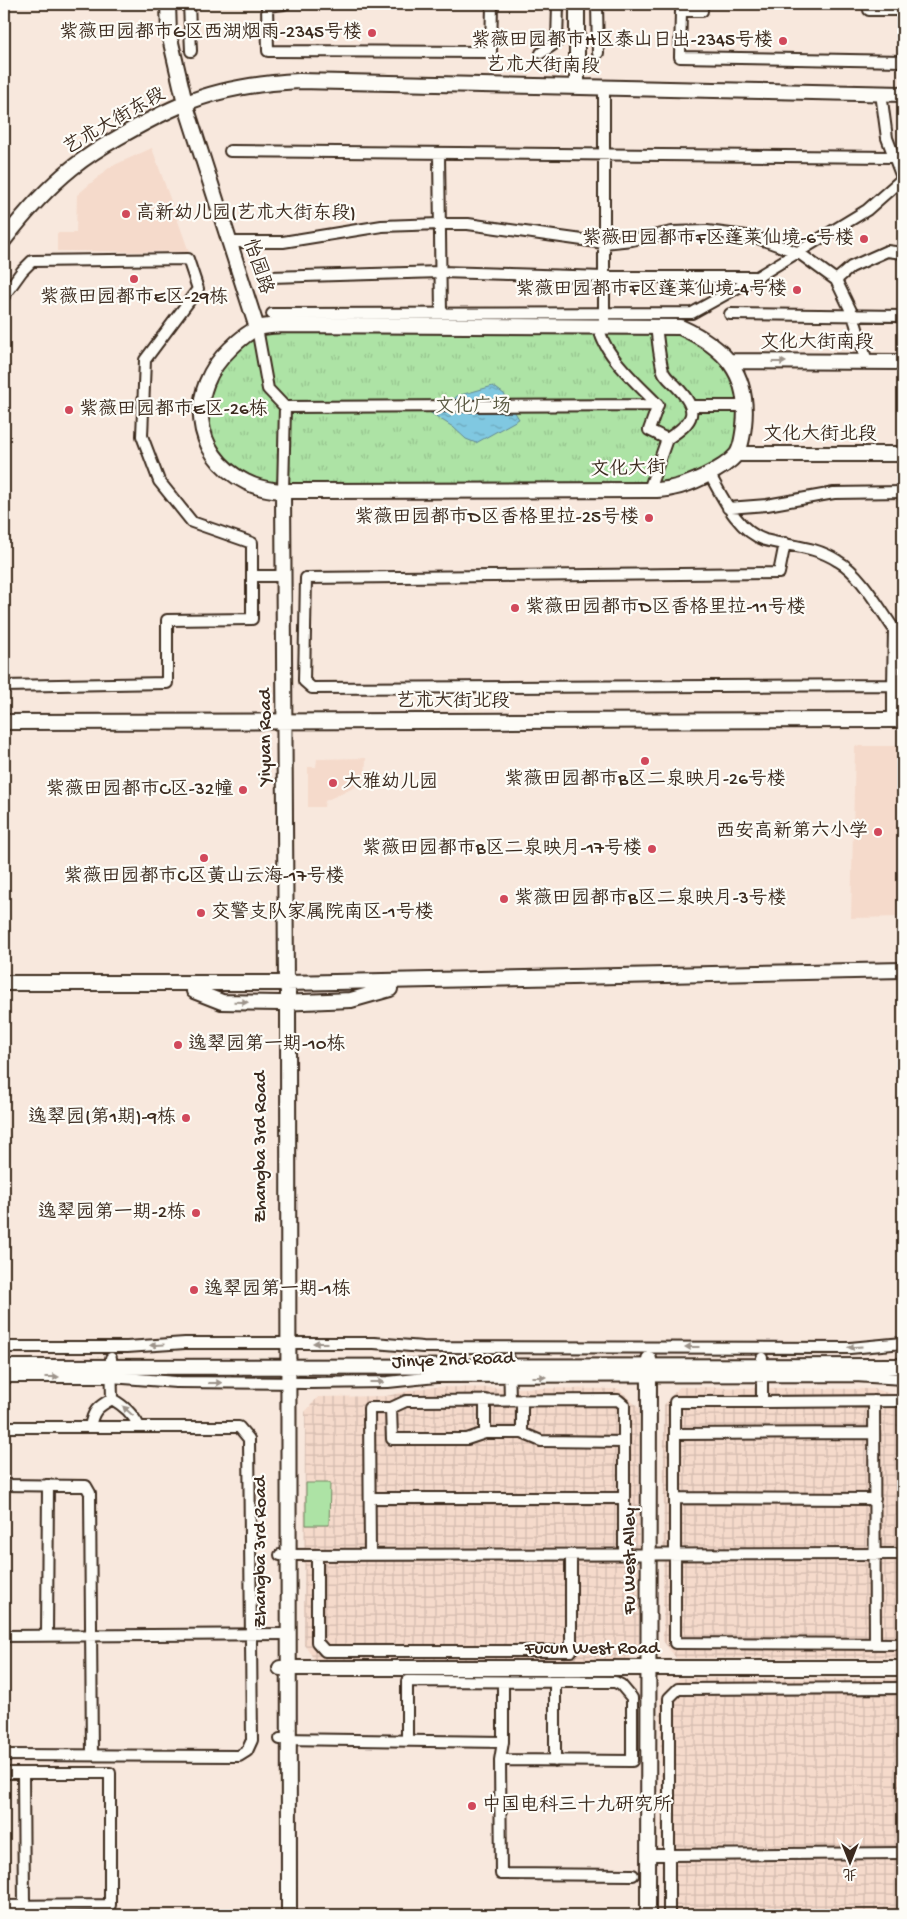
<svg xmlns="http://www.w3.org/2000/svg" width="907" height="1919" font-family="'Gochi Hand','LXGW WenKai TC',sans-serif">
<style>
.built{fill:#f5dacb}
.industrial{fill:url(#industrial-grid)}
.grass{fill:url(#grass-tufts);stroke:#748662}
.pitch{fill:#ade3a5;stroke:#748662}
.water{fill:url(#water-ripples);stroke:#648993}
.lines{fill:none;stroke-linecap:round;stroke-linejoin:round}
.street-casing{stroke:#3b2a1e;stroke-width:14}
.secondary-casing{stroke:#3b2a1e;stroke-width:18}
.street{stroke:#fdfcf7;stroke-width:10}
.secondary{stroke:#fdfcf7;stroke-width:14}
.oneway{fill:#9c938a}
.poi-dot{fill:#d1495b;stroke:#fdfcf7;stroke-width:2}
.labels{text-anchor:middle;dominant-baseline:central;stroke-width:4.5;stroke-linejoin:round;paint-order:stroke}
.poi-label{font-size:19px;fill:#3b2a1e;stroke:#fdfcf7;text-anchor:end}
.street-label{font-size:19px;fill:#3b2a1e;stroke:#fdfcf7}
.park-label{font-size:19px;fill:#585840;stroke:#fdfcf7}
</style>
<defs>
<pattern id="industrial-grid" width="8" height="8" patternUnits="userSpaceOnUse" patternTransform="scale(1.25)"><rect width="8" height="8" fill="#f5dacb"/><path d="M0 4h8M4 0v8" fill="none" stroke="#d3bbae"/></pattern>
<pattern id="grass-tufts" width="24" height="20" patternUnits="userSpaceOnUse" patternTransform="scale(1.25)"><rect width="24" height="20" fill="#ade3a5"/><path d="M3 7l-1-3M5 7V3M7 7l1-3M15 17l-1-3M17 17v-4M19 17l1-3" fill="none" stroke="#96c38e"/></pattern>
<pattern id="water-ripples" width="26" height="14" patternUnits="userSpaceOnUse" patternTransform="scale(1.25)"><rect width="26" height="14" fill="#80c8e1"/><path d="M2 4q2-2 4 0t4 0M15 11q2-2 4 0t4 0" fill="none" stroke="#6aa3b6"/></pattern>
</defs>
<rect width="100%" height="100%" fill="#f8e8dd"/>
<filter id="ink" filterUnits="userSpaceOnUse"><feTurbulence type="fractalNoise" baseFrequency=".02" numOctaves="2"/><feDisplacementMap in="SourceGraphic" scale="10" xChannelSelector="R" yChannelSelector="G"/><feConvolveMatrix kernelMatrix="1 2 1 2 8 2 1 2 1" color-interpolation-filters="sRGB"/></filter>
<g filter="url(#ink)">
<path class="built" d="M152,148L189,252L57,251V233H76L77,195L110,167Z
M855,746H903V917L851,918Z
M366,758L365,780H359L358,786L325,801L324,807H308V767H316L317,759Z"/>
<path class="industrial" d="M429,1387L619,1389L639,1408V1648L629,1660L314,1659L304,1645L305,1412L318,1397L386,1396Z
M679,1387L874,1389L903,1397V1658H676L663,1641L664,1405Z
M680,1678L903,1679V1915H662L660,1698Z"/>
<path class="grass" d="M272,332L680,334C699,343 716,352 729,369C732,372 733,378 734,383C736,389 739,395 739,401C741,419 738,442 726,456C711,472 684,479 664,484H277C234,476 200,448 208,400C209,395 208,387 211,381C213,376 219,371 223,367C239,347 247,339 272,332Z"/>
<path class="pitch" d="M306,1483H330L329,1525H306Z"/>
<path class="water" d="M493,386L504,394L519,419L476,443L466,439L453,427L426,410L450,403L457,396Z"/>
<g class="lines">
<defs>
<path id="street" d="M189,4L191,51
M284,4L267,6L268,51L491,52L492,4
M597,4L598,53
M702,4V11H681L680,57L903,61
M869,4V10H903V24
M541,53L557,42L558,4
M881,93L887,138L903,180
M230,151L893,157
M439,154L441,313
M229,242H283L382,226L440,224H468L604,243L632,240L672,232L707,231L755,237L799,253L836,280L853,315L867,362
M270,277L441,272L604,277H754
M836,280L851,267L887,251L903,253
M4,296L22,271L32,261L188,259L198,289L145,360L142,436L159,481L192,522L252,543V619L167,620V683L4,686
M272,314L692,313L757,277L867,210L902,179
M730,314L903,316
M599,326C601,353 639,385 658,405L649,430L667,439L649,490
M604,326V87
M656,326C658,340 659,357 663,371C665,377 672,382 676,386C700,411 695,421 667,439
M257,328L268,389L285,407L283,491
M691,406H745
M285,407L658,405
M709,473C722,496 737,531 765,540C791,547 813,545 838,561C861,574 879,608 894,629
M728,508L767,505L834,493L903,492
M785,543L779,573L306,578L304,681L312,688L893,685V720
M252,576H283
M893,685L894,629L903,628
M4,1347H127L185,1343H374L423,1347L850,1348L903,1343
M111,1358L112,1399
M509,1358L510,1400
M762,1358V1402L903,1401
M4,1377H111L176,1382L307,1383L388,1382L436,1377L855,1376L903,1379
M112,1399C124,1406 132,1413 139,1426
M485,1400V1433
M874,1401L875,1644
M762,1402H675V1643L903,1644
M391,1408L392,1439H467L485,1433H522L541,1441L624,1442
M4,1427H239L249,1439L252,1740L247,1751L239,1756L4,1755
M90,1427C93,1411 97,1407 112,1399
M522,1433V1400
M675,1434L874,1433
M4,1485L86,1486L90,1493L92,1755
M370,1498H624
M675,1498L875,1499
M280,1555L903,1554
M317,1555V1642L325,1651H571V1555
M370,1555L369,1408H391L406,1401L618,1400L624,1405V1555
M4,1636L288,1634
M47,1636L48,1485
M503,1682V1742L500,1760L501,1874L633,1875
M280,1739L503,1742
M407,1740V1681L615,1682L621,1685L632,1698V1761L500,1760
M555,1761V1682
M4,1773H110V1905L4,1906
M23,1773L24,1906
M649,1855H669V1698L678,1689L903,1688
M669,1915V1855L903,1853"/>
<path id="secondary" d="M168,4L169,34L185,103L257,328
M577,4V86
M4,240C24,214 46,189 72,168C87,156 103,146 119,137C140,125 161,113 184,104C219,89 261,83 299,81L903,94
M280,325L680,327C725,347 750,374 744,426C743,434 741,449 736,455C724,469 689,485 672,488C665,490 657,490 649,490L314,491C291,491 267,493 246,482C191,455 187,389 230,349C238,341 248,332 258,328C265,326 273,326 280,325Z
M730,361L903,362
M737,454H903
M283,491L286,983L288,991L289,1915
M4,722L903,720
M4,983H286L903,970
M194,991L222,1002L280,1003L351,1000L390,989
M4,1367L903,1366
M280,1668H903
M648,1915L649,1359"/>
</defs>
<use href="#street" class="street-casing"/>
<use href="#secondary" class="secondary-casing"/>
<use href="#street" class="street"/>
<use href="#secondary" class="secondary"/>
</g>
<defs><path id="oneway-solid" d="M-6-.8H1V-3.2L6.5 0L1 3.2V.8H-6Z" transform="scale(1.25)"/></defs>
<g class="oneway">
<use href="#oneway-solid" transform="translate(779 362)"/>
<use href="#oneway-solid" transform="translate(241 1002) rotate(1)"/>
<use href="#oneway-solid" transform="translate(320 1343) rotate(180)"/>
<use href="#oneway-solid" transform="translate(157 1345) rotate(176)"/>
<use href="#oneway-solid" transform="translate(692 1347) rotate(-180)"/>
<use href="#oneway-solid" transform="translate(855 1347) rotate(176)"/>
<use href="#oneway-solid" transform="translate(52 1377)"/>
<use href="#oneway-solid" transform="translate(539 1377)"/>
<use href="#oneway-solid" transform="translate(377 1382)"/>
<use href="#oneway-solid" transform="translate(215 1383)"/>
<use href="#oneway-solid" transform="translate(128 1411) rotate(-137)"/>
</g>
</g>
<g class="poi-dot">
<circle cx="372" cy="33" r="5"/>
<circle cx="783" cy="41" r="5"/>
<circle cx="126" cy="214" r="5"/>
<circle cx="864" cy="239" r="5"/>
<circle cx="134" cy="279" r="5"/>
<circle cx="797" cy="290" r="5"/>
<circle cx="69" cy="410" r="5"/>
<circle cx="649" cy="518" r="5"/>
<circle cx="515" cy="608" r="5"/>
<circle cx="645" cy="761" r="5"/>
<circle cx="333" cy="783" r="5"/>
<circle cx="243" cy="790" r="5"/>
<circle cx="878" cy="832" r="5"/>
<circle cx="652" cy="849" r="5"/>
<circle cx="204" cy="858" r="5"/>
<circle cx="504" cy="899" r="5"/>
<circle cx="201" cy="913" r="5"/>
<circle cx="178" cy="1045" r="5"/>
<circle cx="186" cy="1118" r="5"/>
<circle cx="196" cy="1213" r="5"/>
<circle cx="194" cy="1290" r="5"/>
<circle cx="472" cy="1806" r="5"/>
</g>
<g class="labels">
<g class="poi-label">
<text x="362" y="33">紫薇田园都市G区西湖烟雨-2345号楼</text>
<text x="773" y="41">紫薇田园都市H区泰山日出-2345号楼</text>
<text x="136" y="214" text-anchor="start">高新幼儿园(艺术大街东段)</text>
<text x="854" y="239">紫薇田园都市F区蓬莱仙境-6号楼</text>
<text x="787" y="290">紫薇田园都市F区蓬莱仙境-4号楼</text>
<text x="134" y="298" text-anchor="middle">紫薇田园都市E区-29栋</text>
<text x="79" y="410" text-anchor="start">紫薇田园都市E区-26栋</text>
<text x="639" y="518">紫薇田园都市D区香格里拉-25号楼</text>
<text x="525" y="608" text-anchor="start">紫薇田园都市D区香格里拉-11号楼</text>
<text x="645" y="780" text-anchor="middle">紫薇田园都市B区二泉映月-26号楼</text>
<text x="343" y="783" text-anchor="start">大雅幼儿园</text>
<text x="233" y="790">紫薇田园都市C区-32幢</text>
<text x="868" y="832">西安高新第六小学</text>
<text x="642" y="849">紫薇田园都市B区二泉映月-17号楼</text>
<text x="204" y="877" text-anchor="middle">紫薇田园都市C区黄山云海-17号楼</text>
<text x="514" y="899" text-anchor="start">紫薇田园都市B区二泉映月-3号楼</text>
<text x="211" y="913" text-anchor="start">交警支队家属院南区-1号楼</text>
<text x="188" y="1045" text-anchor="start">逸翠园第一期-10栋</text>
<text x="176" y="1118">逸翠园(第1期)-9栋</text>
<text x="186" y="1213">逸翠园第一期-2栋</text>
<text x="204" y="1290" text-anchor="start">逸翠园第一期-1栋</text>
<text x="482" y="1806" text-anchor="start">中国电科三十九研究所</text>
</g>
<g class="street-label">
<text transform="translate(543 67) rotate(1)">艺术大街南段</text>
<text transform="translate(115 122) rotate(-30)">艺术大街东段</text>
<text transform="translate(257 267) rotate(72)">怡园路</text>
<text x="817" y="343">文化大街南段</text>
<text x="820" y="435">文化大街北段</text>
<text transform="translate(628 470) rotate(-2)">文化大街</text>
<text x="453" y="702">艺术大街北段</text>
<text transform="translate(266 737) rotate(-90)">Yiyuan Road</text>
<text transform="translate(261 1147) rotate(-90)">Zhangba 3rd Road</text>
<text transform="translate(453 1361) rotate(-2)">Jinye 2nd Road</text>
<text transform="translate(261 1552) rotate(-90)">Zhangba 3rd Road</text>
<text transform="translate(630 1561) rotate(-90)">Fu West Alley</text>
<text x="592" y="1649">Fucun West Road</text>
</g>
<g class="park-label">
<text x="473" y="407">文化广场</text>
</g>
</g>
<rect width="907" height="1919" fill="none" stroke="#fdfcf7" stroke-width="20"/>
<rect x="10" y="10" width="887" height="1899" fill="none" stroke="#3b2a1e" stroke-width="2" filter="url(#ink)"/>
<g transform="translate(850 1862) rotate(180)" stroke="#fdfcf7" stroke-width="4" paint-order="stroke">
<path d="M0-4L9 19L0 12L-9 19Z" fill="#3b2a1e"/>
<text y="-8" font-size="14" font-weight="bold" text-anchor="middle" fill="#3b2a1e">北</text>
</g>
</svg>
